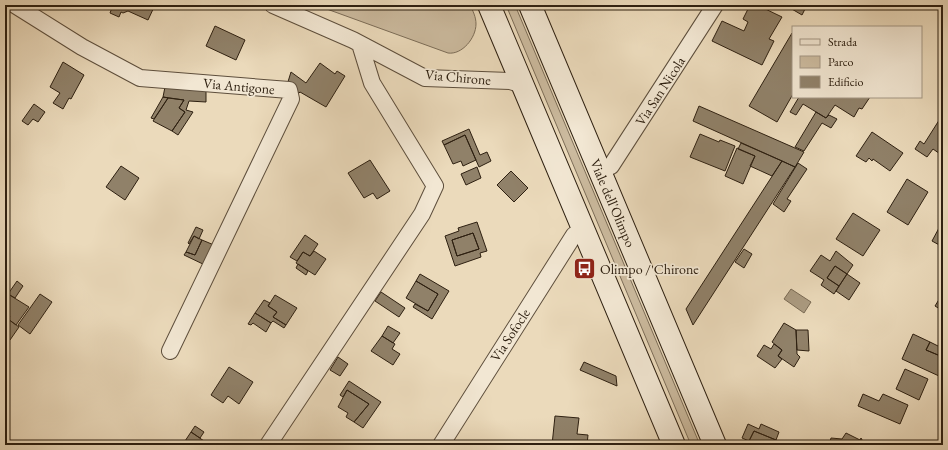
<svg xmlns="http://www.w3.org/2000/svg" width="948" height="450" font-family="'EB Garamond',serif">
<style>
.green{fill:#cbba9e;stroke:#7c6d58}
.water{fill:#ab9b81;stroke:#796a54}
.building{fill:#908169;stroke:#2e2011;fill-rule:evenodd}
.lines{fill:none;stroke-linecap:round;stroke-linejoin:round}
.street-casing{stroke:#5d4e3c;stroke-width:18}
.secondary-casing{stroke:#2e2011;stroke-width:24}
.street{stroke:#f2e7d3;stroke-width:16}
.secondary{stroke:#f2e7d3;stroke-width:22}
.labels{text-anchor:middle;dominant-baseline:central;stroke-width:3.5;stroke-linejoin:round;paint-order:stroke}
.street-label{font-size:14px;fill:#2e2011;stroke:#f2e7d3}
.poi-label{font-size:14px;fill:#2e2011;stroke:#f2e7d3;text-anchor:start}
</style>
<rect width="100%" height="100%" fill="#ebdabb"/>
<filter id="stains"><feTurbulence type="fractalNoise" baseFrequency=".005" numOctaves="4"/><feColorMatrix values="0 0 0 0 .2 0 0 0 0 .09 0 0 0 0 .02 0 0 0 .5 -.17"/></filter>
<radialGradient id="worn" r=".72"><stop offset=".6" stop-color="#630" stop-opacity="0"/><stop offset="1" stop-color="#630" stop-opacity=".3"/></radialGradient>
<path class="green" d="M325,5H470C473,11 476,17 476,24C476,38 462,55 448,53L324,8Z
M506,5H515L700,445H691Z"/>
<path class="water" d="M791,289L811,302L804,313L784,299Z"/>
<path class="building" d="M113,5H155L148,20L128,11L123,13L121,12L119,17L110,13Z
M750,5H757L782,17L769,39L774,41L762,65L712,41L722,21L744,31L748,22L743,19Z
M785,5H807L802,15Z
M215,26L245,40L236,60L206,46Z
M792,33L793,94L777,122L749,106Z
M63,62L84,75L71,99L69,98L63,109L53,103L60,93L50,87Z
M320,63L335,74L337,71L345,76L326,107L300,92L299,93L287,85L291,72L306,83Z
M165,87L206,91V102L189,101L186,110L193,112L178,135L172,131L185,112L179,108L184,100L163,97Z
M163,97L168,98L154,119L151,118Z
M799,97H870L862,109L859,108L854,117L835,105L826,118L803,104L796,115L790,112Z
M168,98L184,100L179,108L185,112L172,131L153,121Z
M34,104L45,112L38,122L33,119L28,125L22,121Z
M699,106L804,152L795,167L782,161L693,121Z
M816,112L826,118L829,115L837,119L831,128L822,123L804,151L795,147Z
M943,114V156L933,149L927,157L915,149L920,141L924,144Z
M469,129L480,155L487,152L491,161L479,167L465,135L444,145L442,141Z
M872,132L903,153L890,171L873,159L872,161L869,158L866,162L856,156Z
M700,134L719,142L720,140L735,146L725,171L690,157Z
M465,135L476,160L463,166L461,161L453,164L444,145Z
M741,143L782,161L772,176L750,166L755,156L738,149Z
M737,148L755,156L743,184L725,176Z
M370,160L390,191L377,199L373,193L364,198L348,173Z
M782,161L795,167L693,325L686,309Z
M798,163L807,169L787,199L791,201L784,212L773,204Z
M121,166L139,178L125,200L106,187Z
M477,167L481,178L466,185L461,174Z
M511,171L528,188L514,202L497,185Z
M907,179L928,192L908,225L887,212Z
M853,213L880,230L863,256L836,239Z
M477,222L487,251L480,253L481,257L455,266L445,236L459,231L458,228ZM473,233L479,249L457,256L452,240Z
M196,227L203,230L199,239L194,236L189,244L188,243Z
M939,228L943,230V247L932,241Z
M473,233L479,249L457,256L452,240Z
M305,235L318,244L310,256L303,252L297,261L290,257Z
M194,236L202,240L195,255L186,252Z
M202,240L214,245L205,265L184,255L186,252L195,255Z
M744,249L752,254L744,268L735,262Z
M314,251L326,259L315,275L296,263L303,252L310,256Z
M836,251L853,265L847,274L835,266L827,278L839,286L834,294L821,285L824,280L810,271L821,255L830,261Z
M298,264L308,271L306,275L296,268Z
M835,266L847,274L839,286L827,278Z
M420,274L449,291L432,319L413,307L415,304L428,311L438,294L416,281Z
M847,274L860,283L849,300L836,291Z
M17,281L23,286L15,298L8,294Z
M416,281L438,294L428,311L406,298Z
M381,292L405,308L399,317L375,301Z
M943,293V311L935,306Z
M8,294L29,307L16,325L8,319L10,316L5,312V298Z
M40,294L52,302L30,334L18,325Z
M275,295L297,308L286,325L273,317L277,312L268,306Z
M264,300L270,303L268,306L277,312L273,317L286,325L284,328L273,321L271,323L255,313Z
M255,313L271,323L266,332L253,323L251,325L248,324Z
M8,319L19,327L10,340L5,337V324Z
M784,323L796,330L797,354L800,357L794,367L778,356L782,350L772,342Z
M388,326L400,333L393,343L382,336Z
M796,330H808L809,351L797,350Z
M913,334L930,342L926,350L938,355L940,352L943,354V366L939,376L902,359Z
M382,336L395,344L392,349L400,354L393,365L371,351Z
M930,342L942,348L938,355L926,350Z
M774,344L782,350L778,356L782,359L775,368L757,356L764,345L771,349Z
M338,357L348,364L340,376L330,370Z
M584,362L616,376L617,386L580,370Z
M229,367L253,382L239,404L228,396L223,403L211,395Z
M905,369L928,379L919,400L896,389Z
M349,381L381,402L363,428L354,422L369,404L347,390L343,397L340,395Z
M347,390L369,404L354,422L346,417L348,413L338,407Z
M863,394L879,401L883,394L908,405L900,424L858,406Z
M555,416L579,418L577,434L588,435L587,445H552Z
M748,424L759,429L761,424L779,432L776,440L754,431L749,441L742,438Z
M195,426L204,432L200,438L191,432Z
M754,431L776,440L783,444L758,445L749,441Z
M191,432L204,441L210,445H190L185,441Z
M846,433L860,440L861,438L865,445H829L831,438L842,439Z"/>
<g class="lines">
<defs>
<path id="street" d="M15,5L82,47L140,78L289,90L291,99L170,351
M273,5L353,40L425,78L510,81L523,85
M600,171L611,166L715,5
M268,445L422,214L435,186L372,83L360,44
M441,445L574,235L584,231"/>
<path id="secondary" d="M489,5L674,445
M530,5L715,445"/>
</defs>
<use href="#street" class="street-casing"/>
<use href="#secondary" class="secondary-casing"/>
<use href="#street" class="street"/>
<use href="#secondary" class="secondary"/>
</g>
<defs>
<symbol id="bus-square" viewBox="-11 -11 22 22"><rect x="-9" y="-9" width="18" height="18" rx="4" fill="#8f2418" stroke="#f2e7d3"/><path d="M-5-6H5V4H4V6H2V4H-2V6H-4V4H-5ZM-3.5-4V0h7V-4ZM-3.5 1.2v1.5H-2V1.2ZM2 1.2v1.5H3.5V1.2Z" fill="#fff"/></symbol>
</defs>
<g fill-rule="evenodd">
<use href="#bus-square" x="572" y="256" width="25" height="25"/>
</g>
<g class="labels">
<g class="street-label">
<text transform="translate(458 77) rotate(5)">Via Chirone</text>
<text transform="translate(239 86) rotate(5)">Via Antigone</text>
<text transform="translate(660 91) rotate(-57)">Via San Nicola</text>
<text transform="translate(613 203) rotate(67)">Viale dell'Olimpo</text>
<text transform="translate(510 335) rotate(-57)">Via Sofocle</text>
</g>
<g class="poi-label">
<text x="600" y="269">Olimpo / Chirone</text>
</g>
</g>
<rect width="948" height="450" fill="none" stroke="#ebdabb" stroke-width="20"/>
<rect x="6" y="6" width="936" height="438" fill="none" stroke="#2e2011" stroke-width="2"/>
<rect x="10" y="10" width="928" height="430" fill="none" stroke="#2e2011"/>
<rect x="792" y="26" width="130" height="72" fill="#f2e7d3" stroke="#a49785"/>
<rect x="800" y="39" width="20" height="6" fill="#f2e7d3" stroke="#a49785"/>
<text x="828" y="46" font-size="12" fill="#2e2011">Strada</text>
<rect x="800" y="56" width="20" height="12" fill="#cbba9e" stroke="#a49785"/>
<text x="828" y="66" font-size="12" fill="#2e2011">Parco</text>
<rect x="800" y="76" width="20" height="12" fill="#908169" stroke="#a49785"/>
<text x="828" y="86" font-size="12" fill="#2e2011">Edificio</text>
<rect width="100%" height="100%" filter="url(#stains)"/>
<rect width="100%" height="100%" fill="url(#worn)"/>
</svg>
